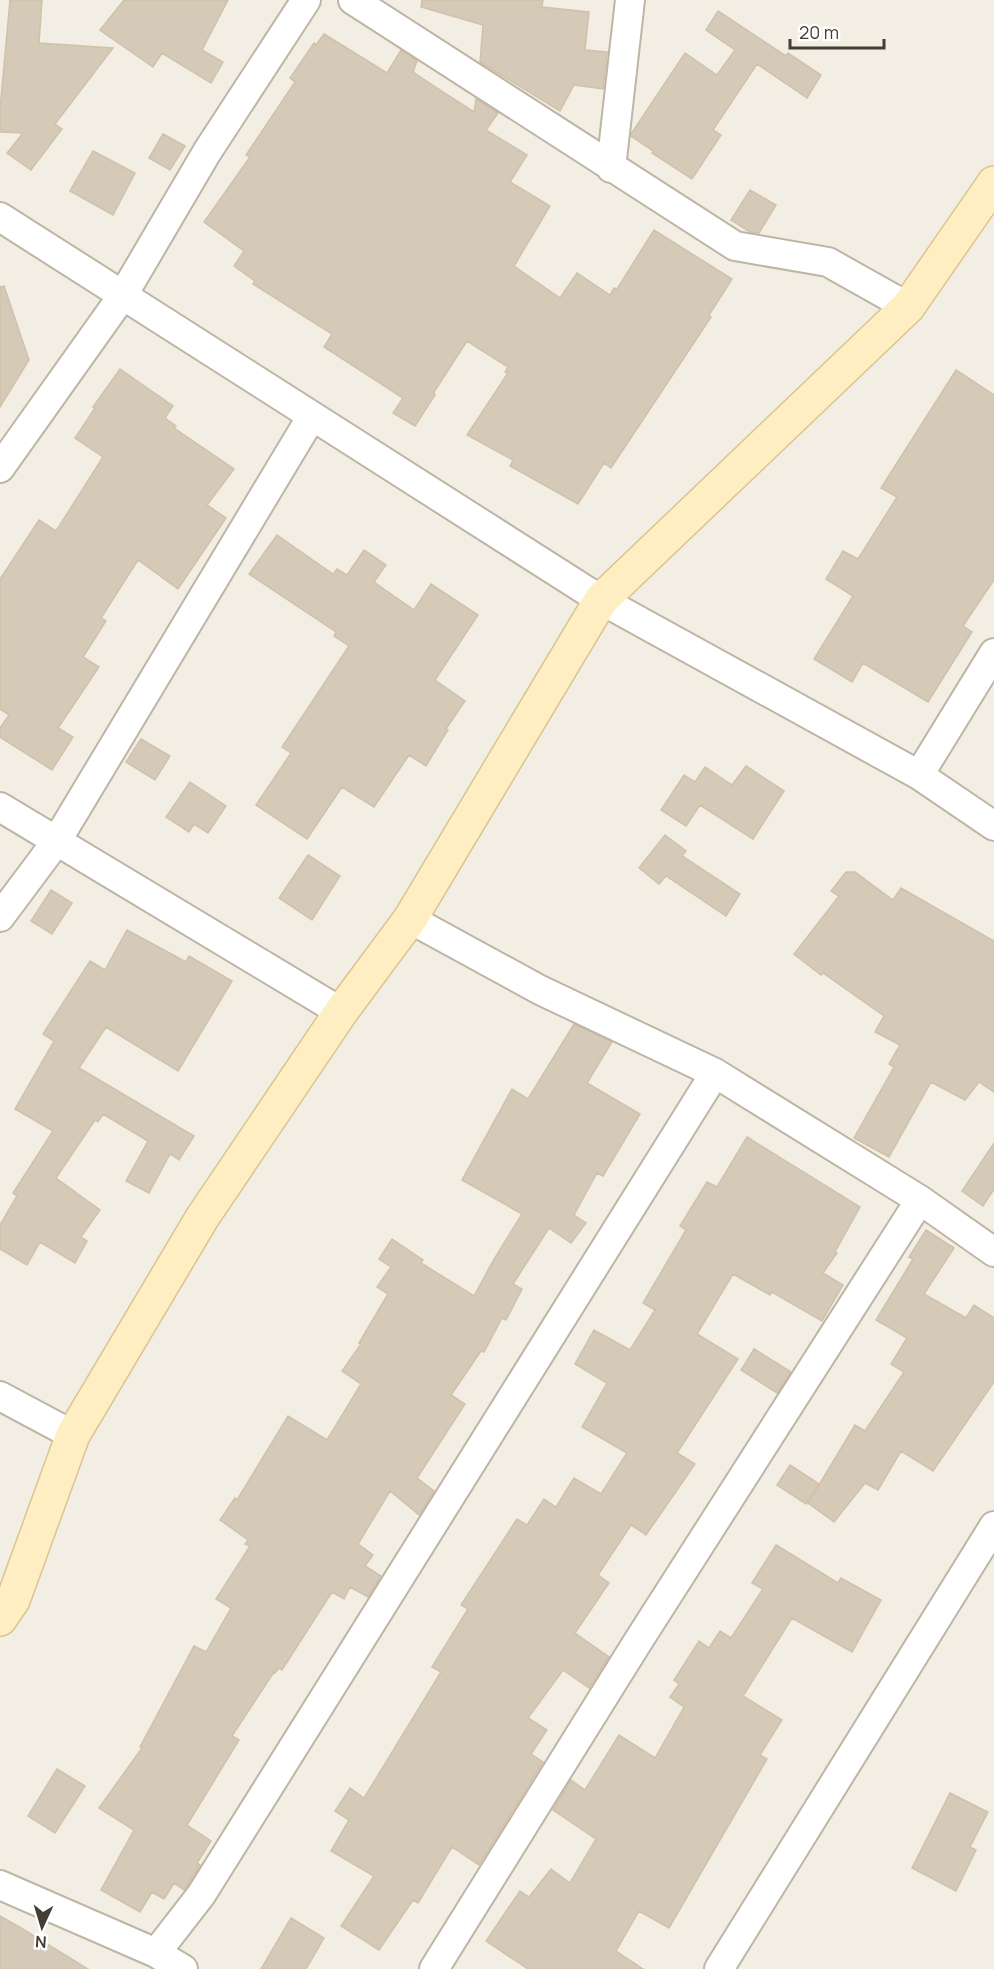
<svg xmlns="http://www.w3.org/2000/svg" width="994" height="1969" font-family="Manrope,sans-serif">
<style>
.building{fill:#d5c9b7;stroke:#d1c1aa;stroke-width:1.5}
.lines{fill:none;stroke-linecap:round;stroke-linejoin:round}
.street-casing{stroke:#bfb5a5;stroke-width:32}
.secondary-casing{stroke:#dac490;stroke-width:36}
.street{stroke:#fff;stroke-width:28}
.secondary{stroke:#ffeec1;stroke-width:33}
</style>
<rect width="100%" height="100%" fill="#f3eee3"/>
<path class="building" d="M10,0H42L39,43L113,48L55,124L62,129L31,170L7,153L23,133L0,132V109Z
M124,0H228L202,50L223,62L211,83L162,53L153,67L100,30Z
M422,0H543L542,7L589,12L585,50L607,52L603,89L574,85L560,111L480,62L483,25L421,7Z
M718,11L786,56L788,53L821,75L807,98L757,64L713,130L721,135L692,179L652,153L653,151L631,136V134L685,53L717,75L735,50L706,30Z
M324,34L387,73L401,50L417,61L413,72L437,88L474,112L476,99L498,113L486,130L527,155L510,182L550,206L514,266L560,298L577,273L610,295L614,288L617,289L654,230L732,279L709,315L711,317L611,468L604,463L578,504L510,466L513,460L467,435L508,373L505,372L508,367L467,341L434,392L435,395L415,426L393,413L403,398L324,347L332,334L253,284L255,281L234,266L244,251L204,222L250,157L246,155L295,82L290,78L314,43L316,45Z
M163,134L185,146L170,170L149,158Z
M93,151L135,173L113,215L70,191Z
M750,190L776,205L759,233L750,232L731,220Z
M4,286L29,360L0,407V287Z
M120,369L173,406L165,418L176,426L174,428L234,469L207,505L226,518L178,589L138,560L101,618L106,621L83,657L99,667L58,728L73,737L52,770L0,737V728L9,715L0,709V579L39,520L56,531L103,457L75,438L95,408L93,407Z
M956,370L994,395V580L963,626L972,632L928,702L863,663L852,682L814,659L853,596L826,579L843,551L858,559L897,497L881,488Z
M277,535L333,574L337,569L347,575L364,550L386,565L374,582L414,610L431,584L478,615L435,680L465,701L446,729L448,730L444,736L426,766L409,755L374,807L342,787L307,839L256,805L291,753L282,747L349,646L334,636L336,632L249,574Z
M141,739L170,756L155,780L126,762Z
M746,766L784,791L753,839L700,805L686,826L661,810L684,775L695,782L705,767L732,785Z
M190,782L226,806L208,833L194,824L189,832L166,817Z
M665,835L686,851L682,856L740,894L726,916L666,876L659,884L639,868Z
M308,855L340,876L312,920L279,898Z
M846,872H855L893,900L901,888L994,941V1092L979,1082L965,1100L931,1082L889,1157L854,1138L894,1067L889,1064L900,1045L875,1032L884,1016L823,973L821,975L794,954L839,896L831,891Z
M51,890L72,903L52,934L31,921Z
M127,930L186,962L189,956L232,981L178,1071L106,1027L79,1068L194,1136L179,1160L170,1154L149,1193L126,1181L148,1141L103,1114L98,1122L95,1120L56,1178L100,1210L81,1237L87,1241L75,1263L40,1242L27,1265L0,1249V1225L17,1196L13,1193L53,1131L15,1109L54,1041L43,1034L90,961L105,970Z
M574,1024L612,1042L587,1083L640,1114L603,1176L597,1173L574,1215L586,1223L571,1243L549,1228L513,1284L522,1289L506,1320L502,1318L484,1352L481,1351L451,1395L465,1404L417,1478L434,1491L419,1515L390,1491L358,1544L373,1555L365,1566L381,1576L368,1597L350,1587L344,1599L332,1592L282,1670L279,1668L275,1673L274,1672L232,1736L239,1740L187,1825L211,1841L197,1863L200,1865L187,1886L184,1890L174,1883L164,1899L152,1892L140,1912L101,1890L134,1830L99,1808L142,1748L140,1747L194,1646L206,1652L231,1608L216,1599L250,1546L245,1544L248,1540L220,1520L235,1498L237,1500L288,1416L327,1440L361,1384L342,1371L361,1344L359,1343L388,1294L377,1287L391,1267L379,1259L392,1239L423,1260L421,1263L474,1296L493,1261L522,1214L462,1180L512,1089L528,1099Z
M747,1137L860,1207L835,1252L837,1253L823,1273L843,1285L822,1321L772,1292L770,1295L733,1274L697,1334L738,1359L677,1453L695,1464L646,1535L631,1525L598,1575L609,1583L575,1633L609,1657L589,1688L563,1670L528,1718L547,1730L531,1754L543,1762L479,1865L452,1847L418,1903L413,1900L379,1950L341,1926L374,1876L331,1851L349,1820L335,1811L350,1788L364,1798L441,1672L432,1667L468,1609L461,1605L517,1519L527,1525L544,1499L556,1507L574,1478L601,1494L627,1453L582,1427L607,1383L575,1364L594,1330L630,1350L655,1310L643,1303L686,1230L680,1226L707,1182L717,1187Z
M994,1143V1189L983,1206L962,1191Z
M926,1230L954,1248L924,1294L966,1318L974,1305L994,1318V1382L933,1471L901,1451L878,1490L865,1483L834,1522L808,1503L855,1425L865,1431L904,1372L891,1364L907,1338L876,1320L913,1259L909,1257Z
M754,1349L791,1372L777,1393L741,1370Z
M790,1465L819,1484L806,1504L777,1485Z
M776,1545L838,1583L841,1578L881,1600L852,1652L792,1618L743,1696L782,1720L760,1755L767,1759L669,1928L639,1911L616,1951L643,1969H528L486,1941L520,1891L529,1897L551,1869L570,1883L596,1839L553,1810L571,1780L585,1790L619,1735L655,1758L684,1707L670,1697L679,1684L674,1680L699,1641L709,1648L720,1631L731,1638L763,1589L752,1583Z
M57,1769L85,1786L55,1833L28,1816Z
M950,1793L988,1812L970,1847L976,1850L956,1891L912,1868Z
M0,1916L21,1928L88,1969H0Z
M291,1918L324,1938L306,1969H261Z"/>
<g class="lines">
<defs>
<path id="street" d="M353,0L735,246L828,262L908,307
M611,168L630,0
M0,217L601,600L919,775L994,826
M0,468L123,295L207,152L306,0
M919,775L994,653
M0,807L341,1012
M0,917L56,842L312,416
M410,919L540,990L715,1073L920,1200L994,1252
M0,1396L73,1435
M0,1885L156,1953L183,1969
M156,1953L201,1895L715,1073
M434,1969L637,1643L920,1200
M719,1969L994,1526"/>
<path id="secondary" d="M0,1619L13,1600L73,1435L202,1218L341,1012L410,919L601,600L908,307L994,183"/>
</defs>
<use href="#street" class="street-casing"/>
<use href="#secondary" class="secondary-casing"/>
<use href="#street" class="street"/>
<use href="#secondary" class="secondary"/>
</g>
<g transform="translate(42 1927) rotate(184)" stroke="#ffffff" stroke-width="4.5" paint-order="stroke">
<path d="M0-4.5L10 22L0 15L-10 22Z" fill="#453d33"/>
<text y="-9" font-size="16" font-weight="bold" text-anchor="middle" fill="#453d33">N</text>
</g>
<path d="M790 39v9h94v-9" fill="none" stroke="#453d33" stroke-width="3"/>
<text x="799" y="39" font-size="18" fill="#453d33" stroke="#ffffff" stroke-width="4.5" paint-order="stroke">20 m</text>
</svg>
